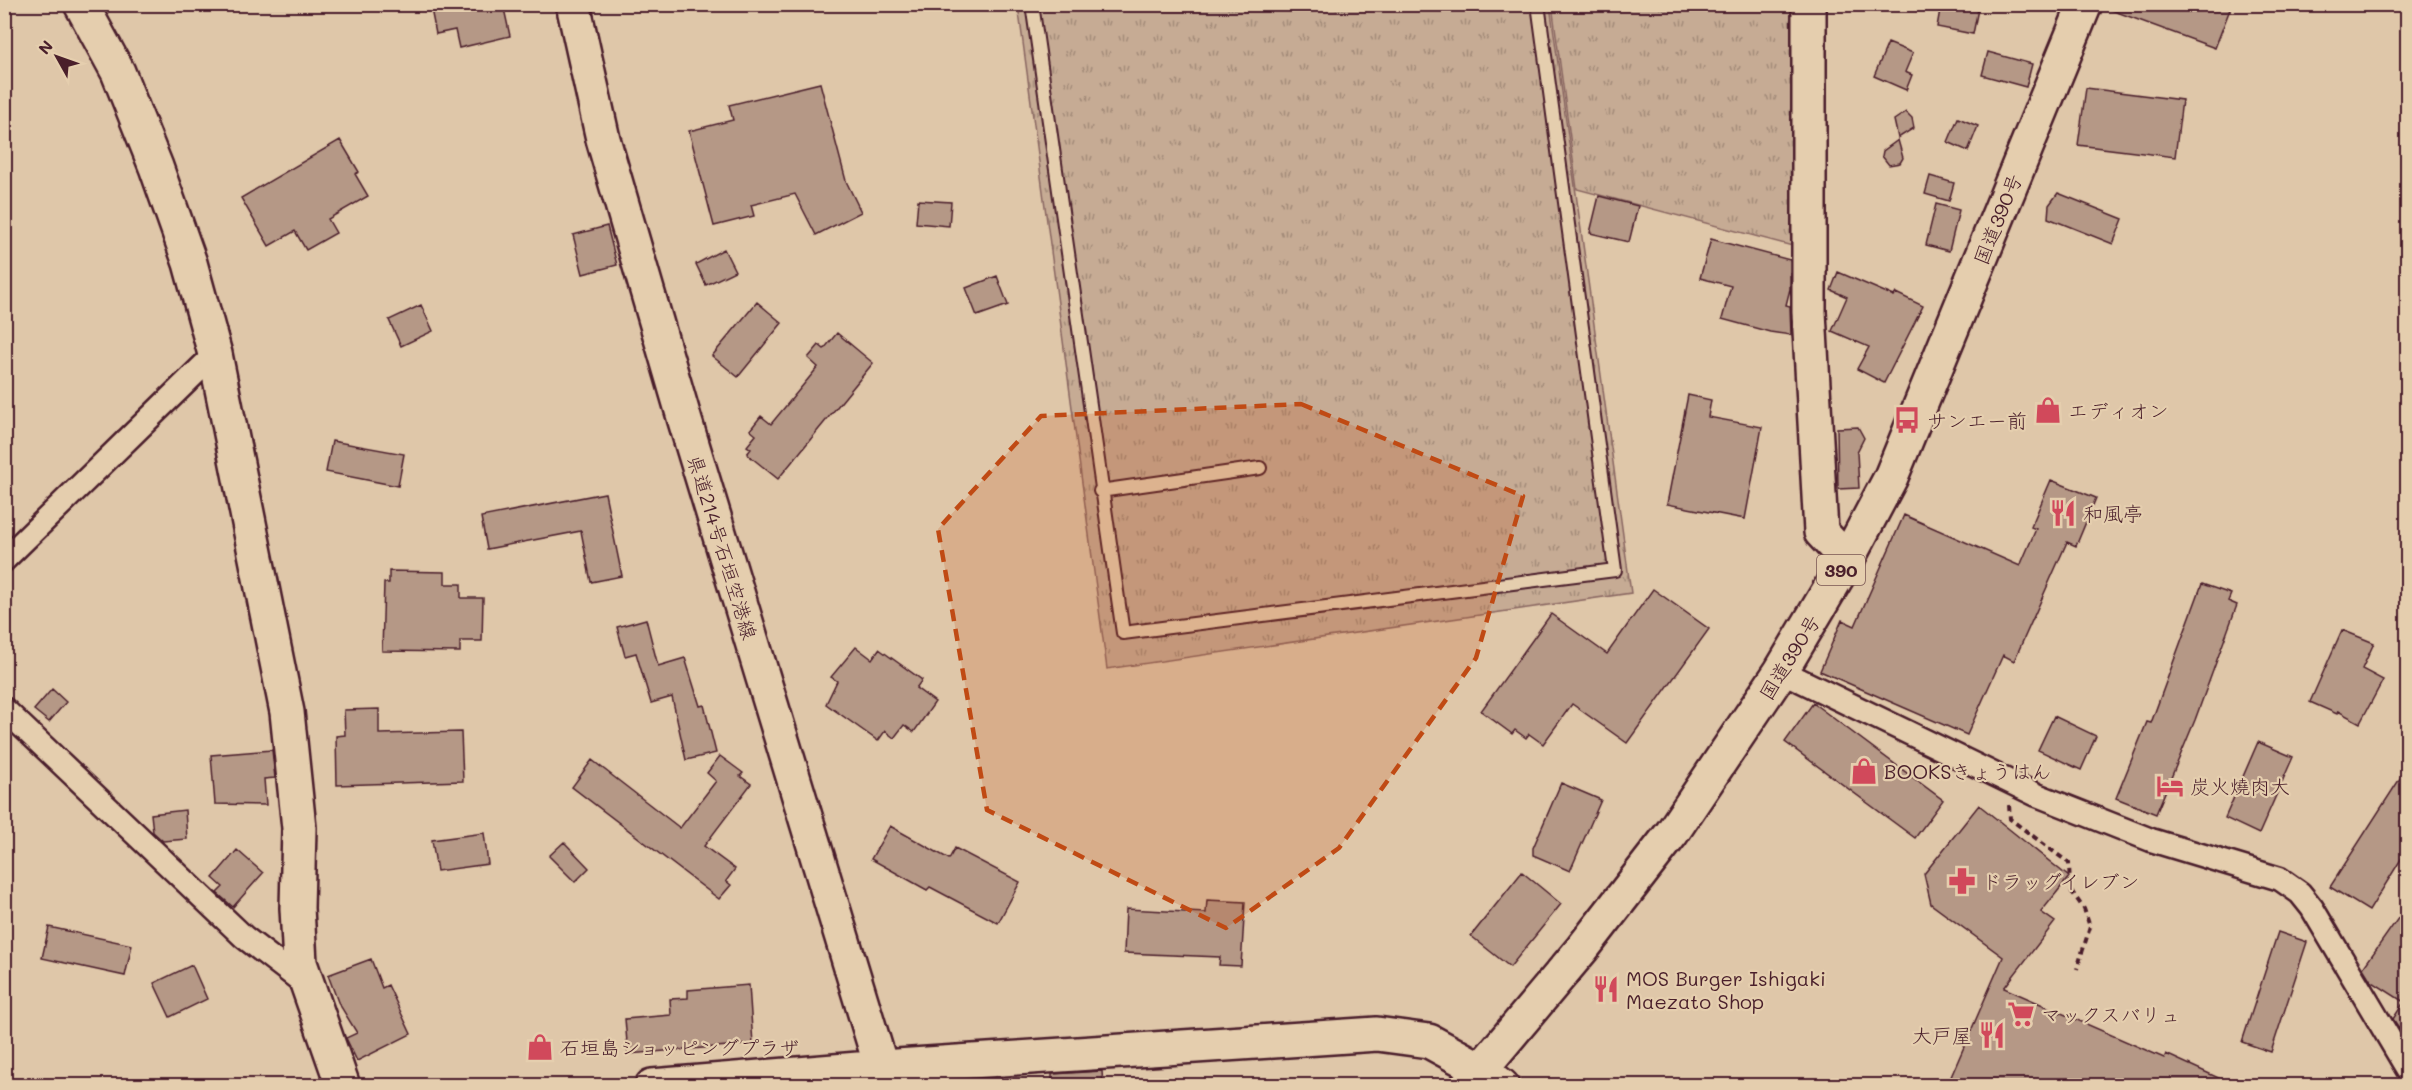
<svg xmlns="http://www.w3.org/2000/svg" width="2412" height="1090" font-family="Mali,'Klee One',sans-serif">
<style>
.grass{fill:url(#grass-tufts);stroke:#886560;stroke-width:1.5}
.building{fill:#b59886;stroke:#4a1f2b;stroke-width:1.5}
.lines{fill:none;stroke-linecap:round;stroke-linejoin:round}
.lane-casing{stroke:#4a1f2b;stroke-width:16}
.street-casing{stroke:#4a1f2b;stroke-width:27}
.secondary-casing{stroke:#4a1f2b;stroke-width:38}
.highway-casing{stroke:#4a1f2b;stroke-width:38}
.path{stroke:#4a1f2b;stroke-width:4;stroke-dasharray:6 4.5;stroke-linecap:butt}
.lane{stroke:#e5ceae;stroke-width:12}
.street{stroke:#e5ceae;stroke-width:22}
.secondary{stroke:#e5ceae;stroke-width:33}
.highway{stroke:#e5ceae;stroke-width:33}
.marked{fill:#c04a14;fill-opacity:0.2;stroke:#c04a14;stroke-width:4.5;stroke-dasharray:12 8;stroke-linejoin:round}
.labels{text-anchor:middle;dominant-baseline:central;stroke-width:4.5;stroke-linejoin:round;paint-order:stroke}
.shield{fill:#e5ceae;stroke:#785452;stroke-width:1.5}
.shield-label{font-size:18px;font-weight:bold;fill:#4a1f2b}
.street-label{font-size:20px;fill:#4a1f2b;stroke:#e5ceae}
.poi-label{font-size:20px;fill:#4a1f2b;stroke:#e5ceae;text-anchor:start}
</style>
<defs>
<pattern id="grass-tufts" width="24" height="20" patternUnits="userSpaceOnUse" patternTransform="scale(1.5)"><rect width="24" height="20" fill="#c6ab94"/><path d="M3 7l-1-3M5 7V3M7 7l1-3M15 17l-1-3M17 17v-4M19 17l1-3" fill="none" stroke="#a38b79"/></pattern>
</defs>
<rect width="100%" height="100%" fill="#dfc7a9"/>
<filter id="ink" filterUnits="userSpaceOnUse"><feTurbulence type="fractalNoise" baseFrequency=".0167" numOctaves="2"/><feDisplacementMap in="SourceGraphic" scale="12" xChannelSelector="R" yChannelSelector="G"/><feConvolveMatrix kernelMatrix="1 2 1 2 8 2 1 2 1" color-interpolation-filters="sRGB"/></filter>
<g filter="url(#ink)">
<path class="grass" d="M1018,5H1550L1631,593L1107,669Z
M1552,5H1801L1800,248L1577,189Z"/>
<path class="building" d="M430,4H503L510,36L459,48L455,30L436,34Z
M1941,4H1979L1973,34L1937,27Z
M2103,4H2232L2215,48L2103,7Z
M1888,43L1913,53L1905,72L1912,75L1906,90L1874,76Z
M1988,52L2032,64L2026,87L1982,75Z
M820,83L846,181L861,212L816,235L795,194L751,205L754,216L714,226L689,131L733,120L729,105Z
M2086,88L2182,100L2175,157L2078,145Z
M1906,112L1912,118L1914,128L1898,138L1894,120Z
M1958,118L1978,126L1968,151L1948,142Z
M340,140L359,172L355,174L368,196L328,219L336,233L306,250L295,231L269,246L241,198Z
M1898,140L1903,158L1900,163L1889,165L1882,156L1883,151Z
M1930,176L1954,183L1949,201L1925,194Z
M2058,193L2123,219L2113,244L2048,218L2049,205Z
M1599,196L1638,206L1629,242L1590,233Z
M918,200L951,202L949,226L916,223Z
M1936,204L1959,210L1949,251L1926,245Z
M607,226L617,265L583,274L573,235Z
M1711,239L1790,260V289L1786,305L1790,306L1791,335L1770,332L1722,319L1731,286L1700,278Z
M724,249L735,271L706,285L696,264Z
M1838,272L1894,296L1896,293L1923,306L1884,383L1857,369L1869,347L1832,331L1847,297L1831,290Z
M997,276L1008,305L977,316L966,288Z
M757,302L782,323L738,377L712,356Z
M421,305L433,331L401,346L389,320Z
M837,333L873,363L778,479L747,454L751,449L747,446L756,435L750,430L761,416L771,424L818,367L808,358L819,345L824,349Z
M1688,395L1711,400L1708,417L1762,427L1745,519L1667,504Z
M1858,427L1864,438L1857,452L1859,488L1838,489L1837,428Z
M332,441L404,454L398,486L326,472Z
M2051,480L2096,498L2076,546L2067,542L2014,661L2003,655L1967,735L1820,671L1842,620L1855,626L1904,515L2020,566L2036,529L2031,527Z
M605,493L622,576L591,582L581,531L487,549L481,517Z
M389,571L445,572V584H461V598H483L482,641H460V652L382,651L384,583H389Z
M2202,584L2231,594L2228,601L2237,605L2195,720L2156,814L2116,798L2147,722L2151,723Z
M1653,589L1709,629L1627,743L1572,704L1543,744L1529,734L1526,738L1515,730L1512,734L1481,711L1551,614L1607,654Z
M646,619L658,666L685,658L700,706L704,705L716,753L686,760L672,697L651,703L636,653L625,656L617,627Z
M2342,630L2374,643L2362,669L2383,680L2360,723L2338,711L2337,714L2310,702Z
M856,647L872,659L879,649L922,680L916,688L935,702L914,732L904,725L894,738L885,731L878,741L826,704L837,681L831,677Z
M52,689L66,702L49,722L34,710Z
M1813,703L1943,800L1915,838L1785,742Z
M379,709V734L461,732L463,781L337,785L336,736L345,735L344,710Z
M2054,716L2096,736L2081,770L2038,750Z
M2258,742L2293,757L2259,834L2225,818Z
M272,750L275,778L264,779L266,805L215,804L211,755Z
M720,756L743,773L740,776L751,784L704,846L735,869L726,881L731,885L719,899L572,787L592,760L680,828L716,781L707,773Z
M2408,766V848L2369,911L2330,887Z
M1561,783L1601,800L1570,871L1533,855V848Z
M1979,805L2069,877L2041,912L2055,922L2004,988L2164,1058L2166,1054L2236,1086H1947L2003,957L1931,904L1924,874Z
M185,810L187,839L163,841L153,832L151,814Z
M890,826L949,859L955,848L1020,882L998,923L930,887L927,890L871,859Z
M484,833L488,864L437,871L432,840Z
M564,842L589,868L575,882L549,856Z
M237,850L263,873L233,907L217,893L223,887L213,878Z
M1522,872L1561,904L1510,967L1471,936Z
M1207,900L1245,902L1241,966L1219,965L1220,957L1124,953L1126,909L1206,913Z
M2408,904V1041L2393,1019L2404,1002L2371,981L2363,968Z
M49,927L132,945L125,976L42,958Z
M2278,932L2307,942L2271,1052L2242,1042Z
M371,959L382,988L388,985L411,1034L357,1061L346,1038L357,1033L338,1002L328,975Z
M192,965L207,999L170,1017L154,983Z
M749,985L753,1044L628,1054L625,1019L671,1015L670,999L688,998V990Z
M1102,1071L1103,1086H1052V1074Z"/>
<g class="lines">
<defs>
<path id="lane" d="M1032,4L1123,633L1615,570L1538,4
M1100,491L1260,468"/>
<path id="street" d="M4,560L215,354
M1781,671L2037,795L2151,840L2280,879L2300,893L2312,908L2408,1070
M4,709L244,937L309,987"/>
<path id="secondary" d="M81,4L118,72L156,167L190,263L215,354L287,712L299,828L297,908L300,963L343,1086
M573,4L603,139L685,421L887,1086
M1809,4V312L1821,532L1847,560
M652,1086L882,1067L1377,1034L1429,1041L1482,1070L1502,1086"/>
<path id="highway" d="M1467,1086L1582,949L1672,833L1781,671L1847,560L1891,477L2085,4"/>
</defs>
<use href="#lane" class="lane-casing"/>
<use href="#street" class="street-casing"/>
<use href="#secondary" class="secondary-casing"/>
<use href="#highway" class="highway-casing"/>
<path class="path" d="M2009,805L2010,819L2069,863L2070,889L2084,909L2090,927L2077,969"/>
<use href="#lane" class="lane"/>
<use href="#street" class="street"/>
<use href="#secondary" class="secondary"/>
<use href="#highway" class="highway"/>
</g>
</g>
<path class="marked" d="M1301,404L1523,496L1476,658L1339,848L1226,928L987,810L938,529L1041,416Z"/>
<defs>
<symbol id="shop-bare" viewBox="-9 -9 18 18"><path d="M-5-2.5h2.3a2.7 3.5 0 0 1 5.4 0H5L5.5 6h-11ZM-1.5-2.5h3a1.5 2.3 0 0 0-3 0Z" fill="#d1495b" stroke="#e5ceae" stroke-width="2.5" paint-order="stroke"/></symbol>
<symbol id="bus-bare" viewBox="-9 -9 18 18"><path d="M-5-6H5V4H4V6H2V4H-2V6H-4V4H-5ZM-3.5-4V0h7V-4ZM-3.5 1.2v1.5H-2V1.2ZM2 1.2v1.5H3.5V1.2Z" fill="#d1495b" stroke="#e5ceae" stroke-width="2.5" paint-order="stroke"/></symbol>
<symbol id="restaurant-bare" viewBox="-9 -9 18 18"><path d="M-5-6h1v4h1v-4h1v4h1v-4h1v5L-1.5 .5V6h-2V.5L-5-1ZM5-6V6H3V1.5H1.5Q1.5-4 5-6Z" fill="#d1495b" stroke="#e5ceae" stroke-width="2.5" paint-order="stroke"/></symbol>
<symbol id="hotel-bare" viewBox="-9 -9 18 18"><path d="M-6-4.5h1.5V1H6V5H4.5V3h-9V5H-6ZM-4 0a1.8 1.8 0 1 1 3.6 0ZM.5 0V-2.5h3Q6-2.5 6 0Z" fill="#d1495b" stroke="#e5ceae" stroke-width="2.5" paint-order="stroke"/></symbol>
<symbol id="pharmacy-bare" viewBox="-9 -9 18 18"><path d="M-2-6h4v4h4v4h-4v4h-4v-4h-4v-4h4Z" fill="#d1495b" stroke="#e5ceae" stroke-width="2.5" paint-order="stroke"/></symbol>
<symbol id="supermarket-bare" viewBox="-9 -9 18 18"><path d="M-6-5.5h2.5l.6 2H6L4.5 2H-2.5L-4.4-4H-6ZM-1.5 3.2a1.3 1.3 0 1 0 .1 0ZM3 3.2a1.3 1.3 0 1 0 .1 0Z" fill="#d1495b" stroke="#e5ceae" stroke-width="2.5" paint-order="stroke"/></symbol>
</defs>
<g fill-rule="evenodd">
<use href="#shop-bare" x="2029" y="391" width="38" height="38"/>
<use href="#bus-bare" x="1888" y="401" width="38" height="38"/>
<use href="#restaurant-bare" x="2044" y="494" width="38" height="38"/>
<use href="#shop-bare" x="1845" y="752" width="38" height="38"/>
<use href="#hotel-bare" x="2151" y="767" width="38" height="38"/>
<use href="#pharmacy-bare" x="1943" y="862" width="38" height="38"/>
<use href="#restaurant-bare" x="1587" y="970" width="38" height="38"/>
<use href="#supermarket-bare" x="2002" y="995" width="38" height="38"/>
<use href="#restaurant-bare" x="1973" y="1016" width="38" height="38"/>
<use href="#shop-bare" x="521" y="1028" width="38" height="38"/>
</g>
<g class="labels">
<rect class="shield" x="1817" y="555" width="48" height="30" rx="4.5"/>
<g class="shield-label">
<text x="1841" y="570">390</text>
</g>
<g class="street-label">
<text transform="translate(1997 219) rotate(-68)">国道390号</text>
<text transform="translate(723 547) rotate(73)">県道214号石垣空港線</text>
<text transform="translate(1789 657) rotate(-58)">国道390号</text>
</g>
<g class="poi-label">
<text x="2068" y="410">エディオン</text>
<text x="1927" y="420">サンエー前</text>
<text x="2083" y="513">和風亭</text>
<text x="1884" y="771">BOOKSきょうはん</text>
<text x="2190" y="786">炭火燒肉大</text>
<text x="1982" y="881">ドラッグイレブン</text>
<text x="1626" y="978">MOS Burger Ishigaki<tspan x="1626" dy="23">Maezato Shop</tspan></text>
<text x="2041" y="1014">マックスバリュ</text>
<text x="1972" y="1035" text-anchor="end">大戸屋</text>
<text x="560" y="1047">石垣島ショッピングプラザ</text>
</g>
</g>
<rect width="2412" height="1090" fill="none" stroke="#e5ceae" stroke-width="24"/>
<rect x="12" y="12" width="2388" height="1066" fill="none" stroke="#4a1f2b" stroke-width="2" filter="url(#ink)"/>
<g transform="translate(57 57) rotate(310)" stroke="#e5ceae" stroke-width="4.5" paint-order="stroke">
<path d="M0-4.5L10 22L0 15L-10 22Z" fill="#4a1f2b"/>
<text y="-9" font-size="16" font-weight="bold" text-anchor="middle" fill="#4a1f2b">N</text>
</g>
</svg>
